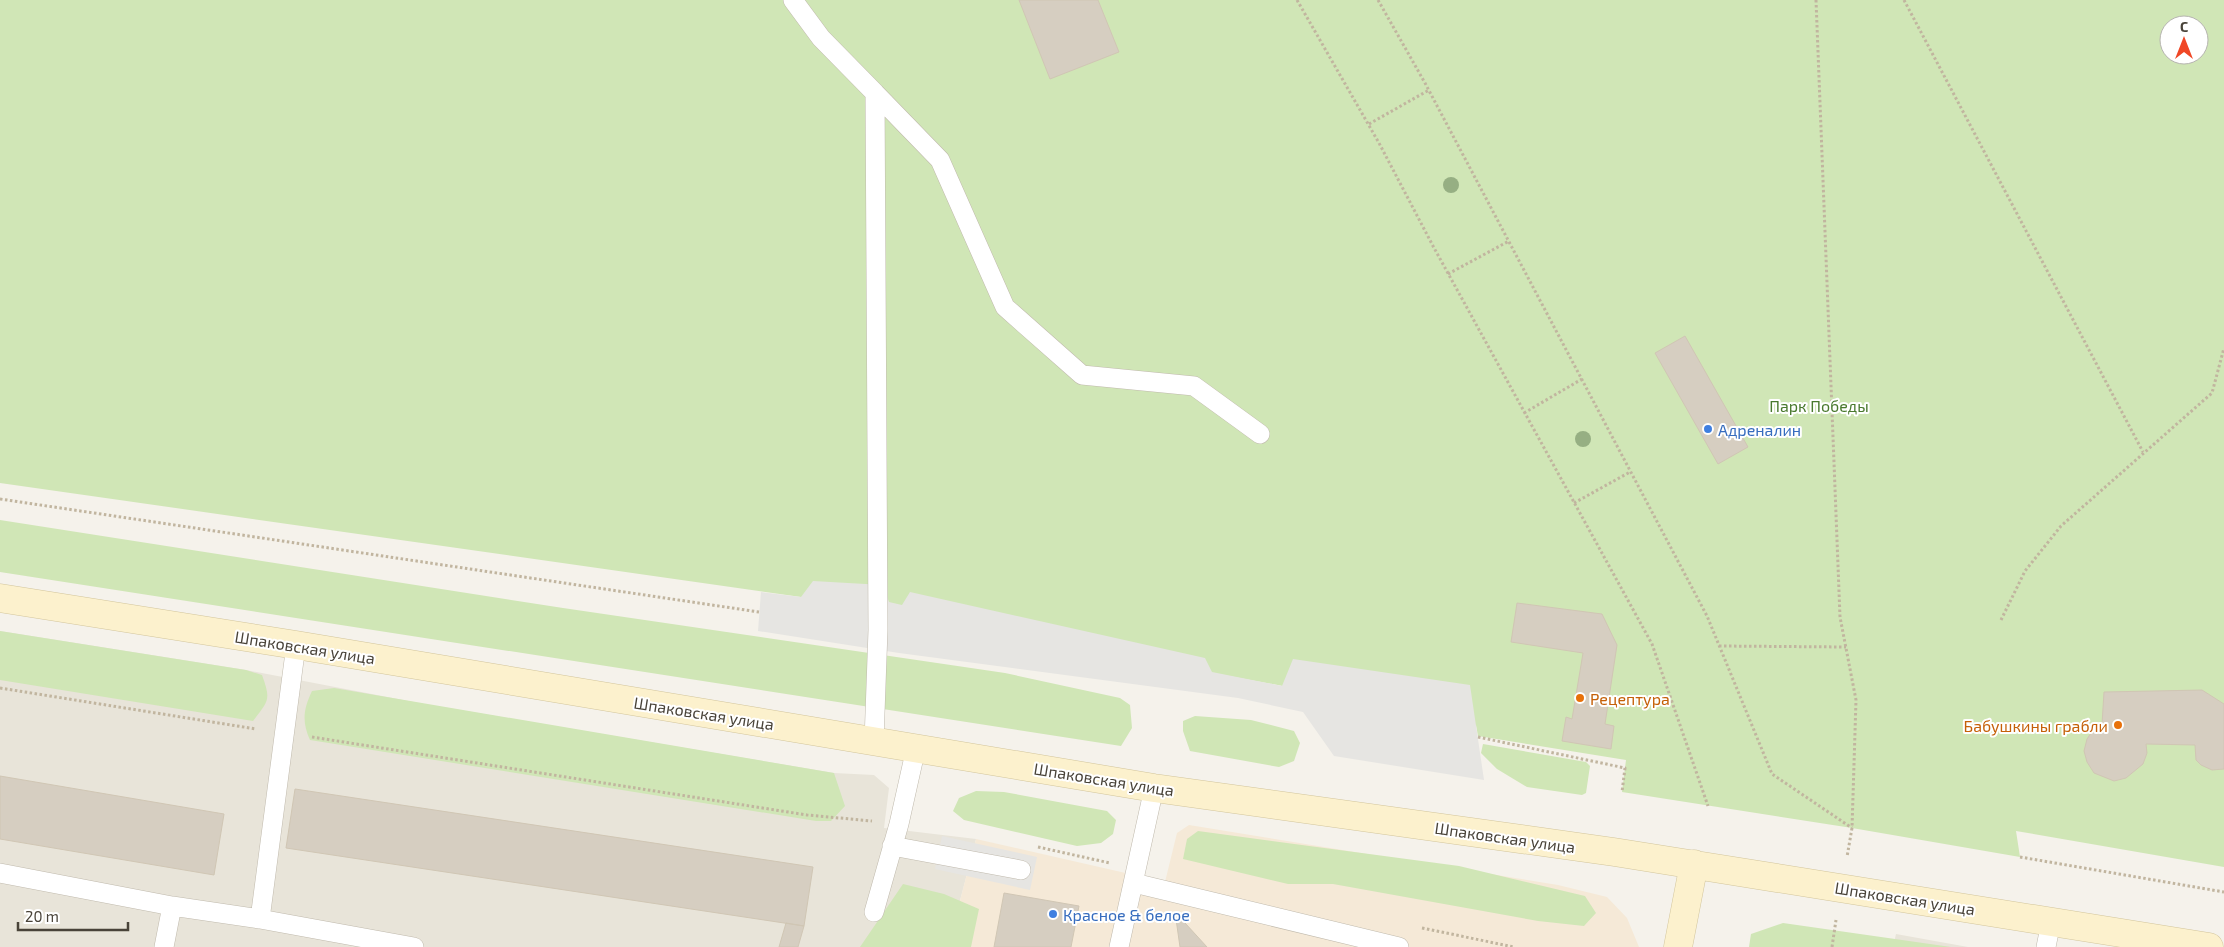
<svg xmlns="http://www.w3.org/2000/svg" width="2224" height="947" font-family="'Exo 2',sans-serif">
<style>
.residential{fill:#e8e4d9}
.commercial{fill:#f5e9d7}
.green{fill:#d0e6b6;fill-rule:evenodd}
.parking{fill:#e6e5e2}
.building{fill:#d6cec1;stroke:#d0c6b4}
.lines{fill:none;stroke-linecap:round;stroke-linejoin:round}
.lane-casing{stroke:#c0baad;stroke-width:20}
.secondary-casing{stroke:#d2c59c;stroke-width:29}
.path{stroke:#c1b59f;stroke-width:3;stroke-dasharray:2.5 2.5;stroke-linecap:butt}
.lane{stroke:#fff;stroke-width:19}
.secondary{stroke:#fcf1cd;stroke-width:28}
.tree{fill:#96af83}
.shop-dot{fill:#3f7fe0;stroke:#fff;stroke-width:2}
.food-dot{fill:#e8710a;stroke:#fff;stroke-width:2}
.labels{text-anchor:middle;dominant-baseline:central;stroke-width:4;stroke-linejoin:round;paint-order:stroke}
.park-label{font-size:16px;fill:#49792e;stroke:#fff}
.shop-label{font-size:16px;fill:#366cbe;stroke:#fff;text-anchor:start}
.street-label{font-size:16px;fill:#494339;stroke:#fff}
.food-label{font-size:16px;fill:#c56008;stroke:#fff;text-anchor:start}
</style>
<rect width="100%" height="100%" fill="#f5f2eb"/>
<path class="residential" d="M0,631L246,670L424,704L834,773L874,775L889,788L884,828L976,839L948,947H0Z
M1896,934L1968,947H1893Z"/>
<path class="commercial" d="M1189,825L1558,885L1607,897L1627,918L1639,947H948L976,839L1165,882L1177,833Z"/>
<path class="green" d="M0,0H2224V867L2016,831L2020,857L1852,828L1622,792L1626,760L1478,736L1476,725L1409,706L1283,684V686L801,597L0,483ZM2169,25H2199V55H2169Z
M0,520L563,608L1005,673L1120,698L1130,705L1132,728L1121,746L0,572Z
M0,631L246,670L262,675C271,700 269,700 253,721L0,680Z
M334,688L834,773L845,806L831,821H816L310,740C302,722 303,710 312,691Z
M1195,716L1251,720L1294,731L1300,743L1294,761L1279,767L1190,751L1183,731V721Z
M1483,744L1586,762L1590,766L1586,793L1582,795L1527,787L1497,769L1481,753Z
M976,791L1004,792L1107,811L1116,820L1113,834L1101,843L1077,846L964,820L953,811L959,798Z
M1198,831L1459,866L1585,896L1596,913L1584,926L1538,921L1333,884H1288L1183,859L1187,839Z
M903,884L944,894L979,909L971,947H860Z
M1783,923L1951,947H1749L1751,934Z"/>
<path class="parking" d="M813,581L883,585L889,602L902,605L910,592L1205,658L1212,672L1282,686L1293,659L1470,685L1484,780L1334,756L1303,712L1238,698L899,653L758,631L761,592L801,597Z
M942,836L1037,857L1030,890L935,869Z"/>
<path class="building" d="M1019,0H1098L1119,52L1050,79Z
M1685,336L1748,447L1718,464L1655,353Z
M1517,603L1602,614L1617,645L1605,724L1614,726L1611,749L1562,741L1566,717L1572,719L1583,653L1511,642Z
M2202,690L2224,704V769L2212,770L2201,765L2196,760L2195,745L2146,744L2147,753L2143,764L2126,778L2114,781L2094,773L2087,762L2084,751L2087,739L2093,730L2102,724L2104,692Z
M0,776L224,814L214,875L0,839Z
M295,789L813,867L804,926L286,848Z
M1004,893L1079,906L1071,947H994Z
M1175,912L1207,947H1180Z
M786,923L804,926L798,947H779Z"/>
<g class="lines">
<defs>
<path id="lane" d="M793,0L821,38L875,93L878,630L874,741
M875,93L940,160L1005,307L1082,375L1194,386L1260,434
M296,645L260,919L414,947
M892,846L1021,870
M0,873L172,906L260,919
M1134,883L1399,947
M874,912L899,824L916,748
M164,947L172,906
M1119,947L1154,788
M2046,947L2051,922"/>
<path id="secondary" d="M0,598L296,645L1154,788L1614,852L2209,947
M1678,947L1694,864"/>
</defs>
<use href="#lane" class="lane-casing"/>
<use href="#secondary" class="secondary-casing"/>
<path class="path" d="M1297,0L1379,143L1433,246L1652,644L1708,806
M1378,0L1425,83L1707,616L1772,774L1852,828
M1816,0L1840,617L1856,700L1852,828L1847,857
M1904,0L2143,452
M1369,124L1429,90
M1448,274L1509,241
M1524,413L1582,379
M0,499L759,612
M1574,503L1630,472
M2001,620L2025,571L2061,526L2212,393L2224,348
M1719,646L1846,647
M0,688L256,729
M312,737L807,815L872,821
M1478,737L1625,768L1622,792
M1038,847L1110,863
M2020,857L2224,892
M1422,928L1514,947
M1832,947L1836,920"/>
<use href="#lane" class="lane"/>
<use href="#secondary" class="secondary"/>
</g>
<g class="tree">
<circle cx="1451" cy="185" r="8"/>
<circle cx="1583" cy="439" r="8"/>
</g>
<g class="shop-dot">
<circle cx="1708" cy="429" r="5"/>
<circle cx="1053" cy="914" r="5"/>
</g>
<g class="food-dot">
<circle cx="1580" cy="698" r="5"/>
<circle cx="2118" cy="725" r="5"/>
</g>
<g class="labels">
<g class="park-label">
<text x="1819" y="405">Парк Победы</text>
</g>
<g class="shop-label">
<text x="1718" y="429">Адреналин</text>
<text x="1063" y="914">Красное &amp; белое</text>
</g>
<g class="street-label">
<text transform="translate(305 647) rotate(9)">Шпаковская улица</text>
<text transform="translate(704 713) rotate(9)">Шпаковская улица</text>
<text transform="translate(1104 779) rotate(9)">Шпаковская улица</text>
<text transform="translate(1505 837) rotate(8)">Шпаковская улица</text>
<text transform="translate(1905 898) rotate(9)">Шпаковская улица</text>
</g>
<g class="food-label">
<text x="1590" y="698">Рецептура</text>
<text x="2108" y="725" text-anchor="end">Бабушкины грабли</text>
</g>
</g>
<g transform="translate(2184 40)"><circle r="24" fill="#ffffff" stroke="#b6b4b0"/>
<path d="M0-4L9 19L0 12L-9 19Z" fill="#f04726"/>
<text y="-8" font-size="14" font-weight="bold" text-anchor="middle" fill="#494339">С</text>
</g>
<path d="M18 922v8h110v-8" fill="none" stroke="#494339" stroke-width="2.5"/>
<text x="25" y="922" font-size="15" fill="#494339" stroke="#ffffff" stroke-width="4" paint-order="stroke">20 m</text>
</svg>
